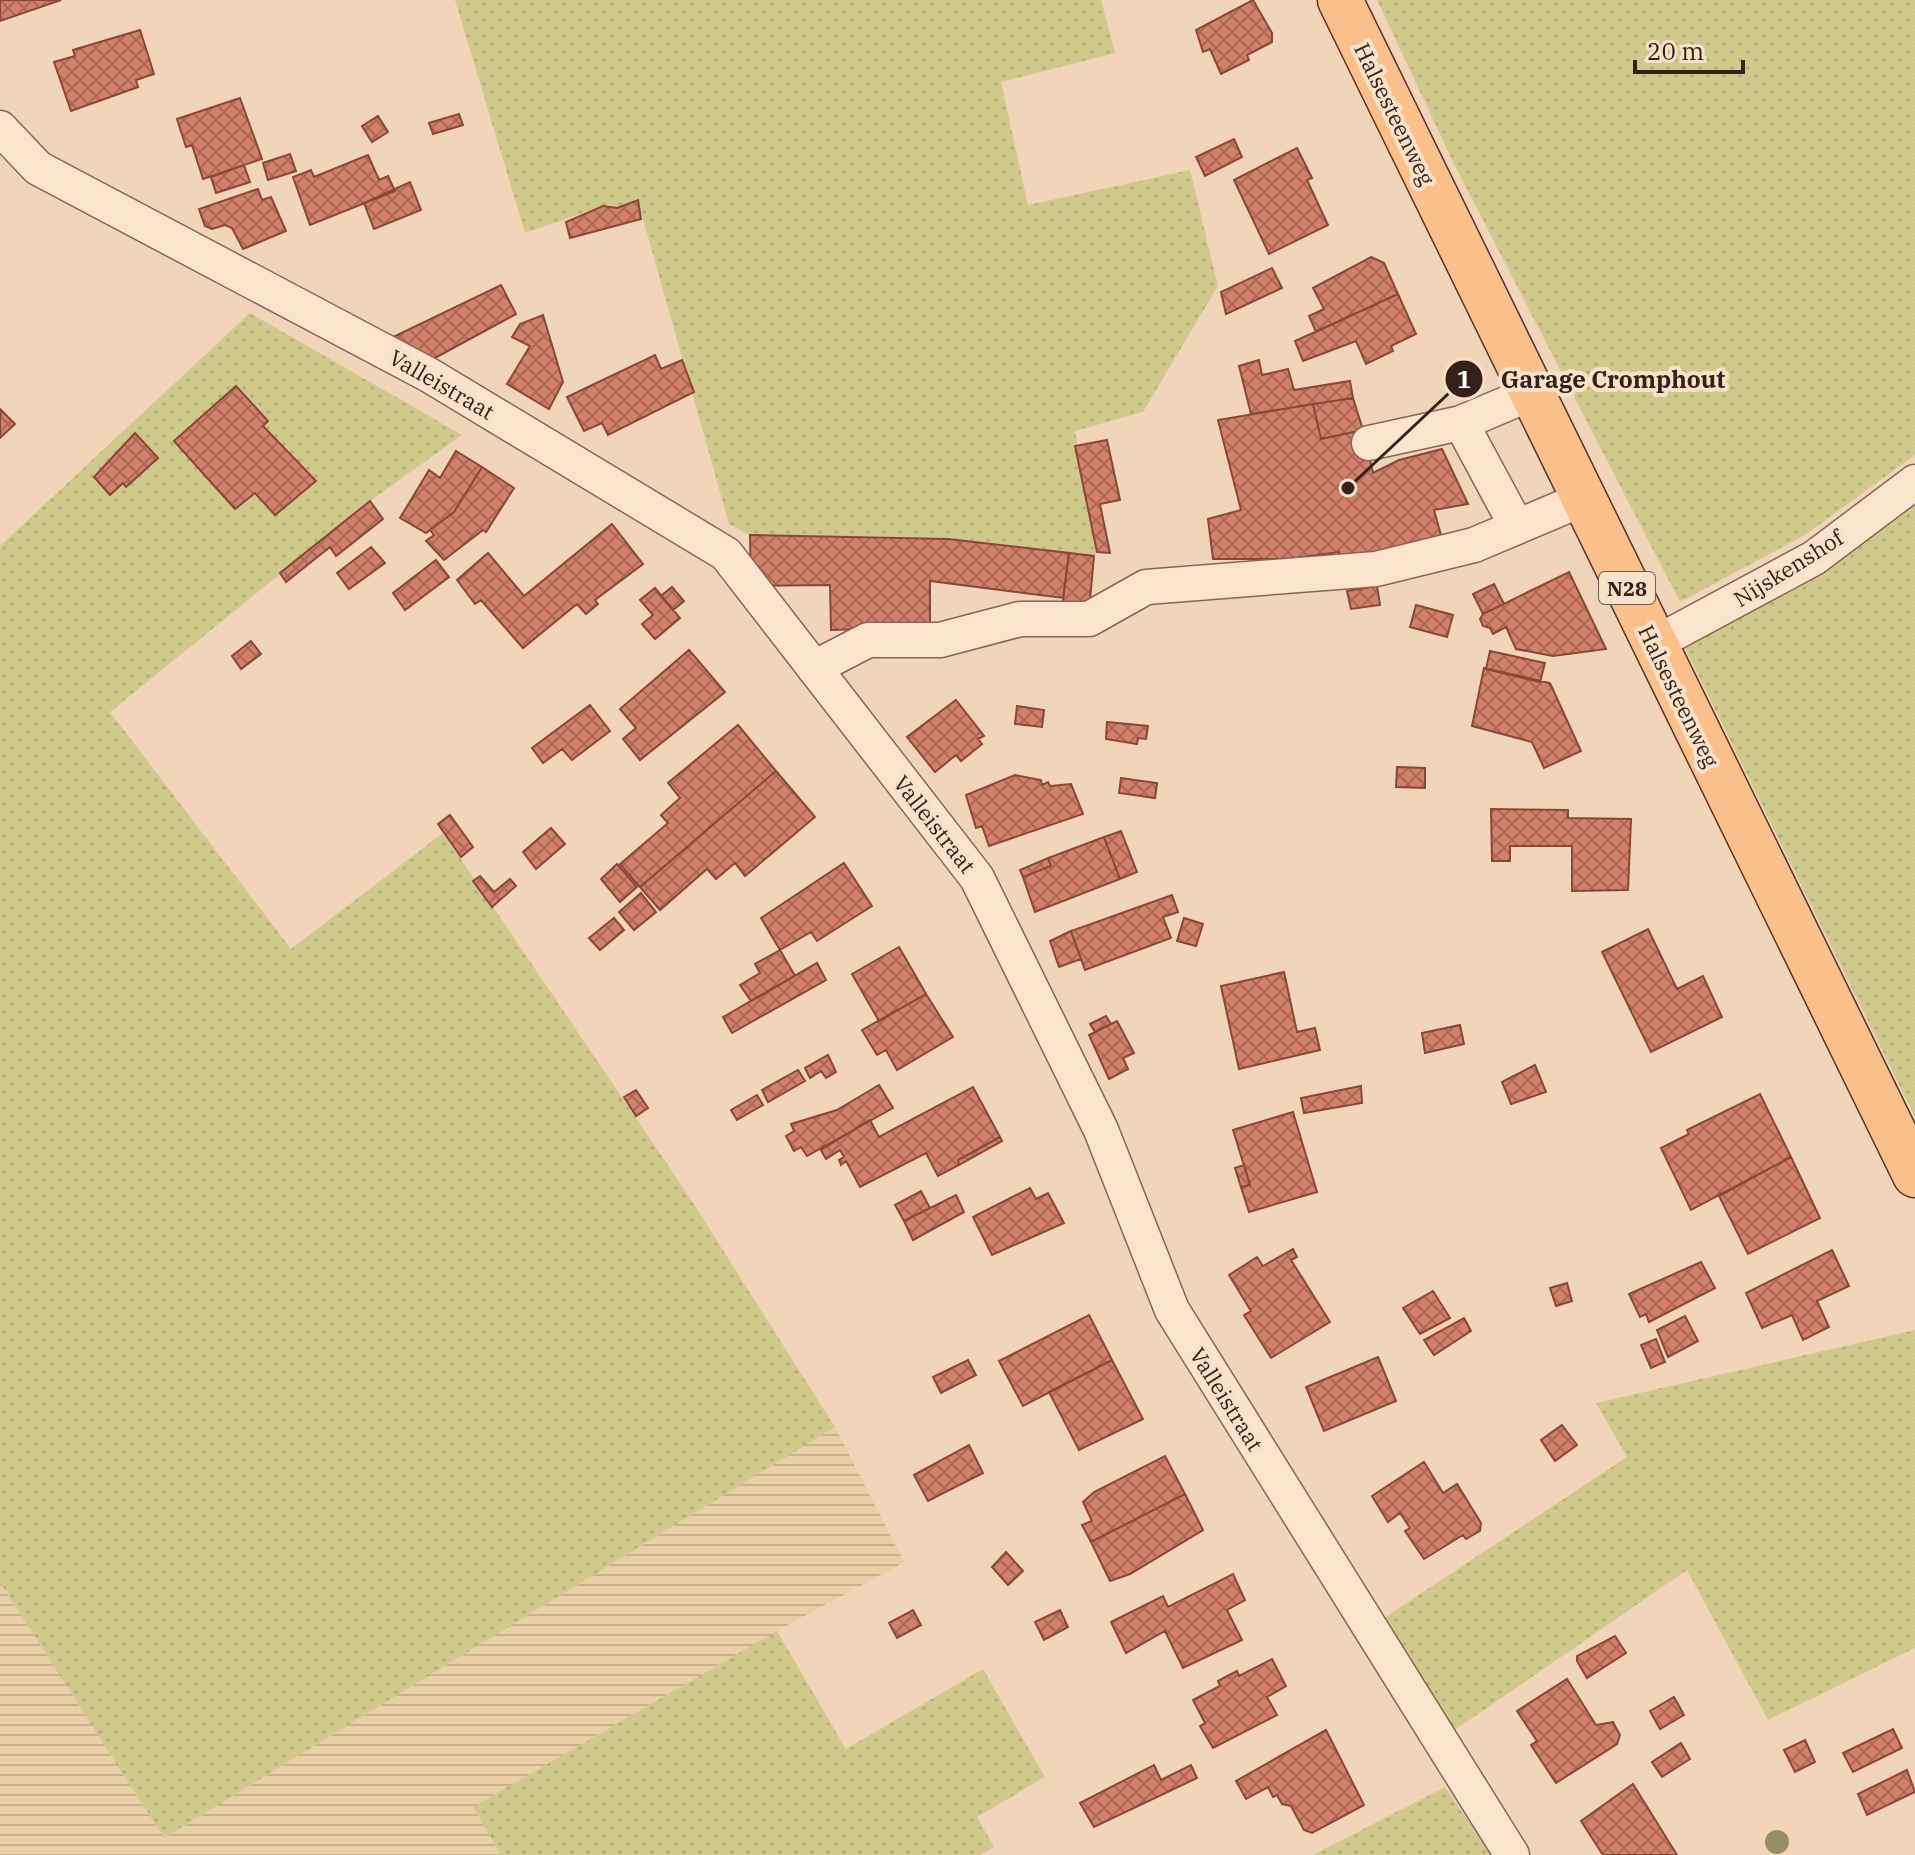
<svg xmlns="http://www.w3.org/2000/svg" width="1915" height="1855" font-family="'IBM Plex Serif',serif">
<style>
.farmland{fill:url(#farmland-rules)}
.grass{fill:url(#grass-dots)}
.building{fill:url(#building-cross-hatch);stroke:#8a4636;stroke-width:2}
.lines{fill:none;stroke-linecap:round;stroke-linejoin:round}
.minor-casing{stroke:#896452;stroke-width:37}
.major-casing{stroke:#563328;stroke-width:47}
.minor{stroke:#fce4cc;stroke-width:34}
.major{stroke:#fac08b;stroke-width:44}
.tree{fill:#9a8f64}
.labels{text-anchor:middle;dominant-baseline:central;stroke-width:8;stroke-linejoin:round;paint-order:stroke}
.shield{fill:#f8e1c9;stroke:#705b4e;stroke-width:2}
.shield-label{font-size:20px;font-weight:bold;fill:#362119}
.street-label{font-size:22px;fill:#362119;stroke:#f8e1c9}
.leader{fill:none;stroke:#362119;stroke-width:3}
.callout-dot{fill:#362119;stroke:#f8e1c9;stroke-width:3}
.mark-label{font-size:24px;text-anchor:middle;font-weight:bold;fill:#fff}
.callout-label{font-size:24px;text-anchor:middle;font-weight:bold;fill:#362119;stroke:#f8e1c9;stroke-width:8;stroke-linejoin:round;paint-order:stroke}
</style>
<defs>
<pattern id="farmland-rules" width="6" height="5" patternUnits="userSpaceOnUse" patternTransform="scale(2)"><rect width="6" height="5" fill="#e8cfa6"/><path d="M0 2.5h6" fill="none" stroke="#c8b18e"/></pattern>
<pattern id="grass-dots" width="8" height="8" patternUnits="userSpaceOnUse" patternTransform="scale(2)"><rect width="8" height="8" fill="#d0c98c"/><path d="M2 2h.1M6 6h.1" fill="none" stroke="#b3ac78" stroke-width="1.8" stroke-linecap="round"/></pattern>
<pattern id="building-cross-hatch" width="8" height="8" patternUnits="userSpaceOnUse" patternTransform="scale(2)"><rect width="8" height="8" fill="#d3806b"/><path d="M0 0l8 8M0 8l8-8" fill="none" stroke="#ac6857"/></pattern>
</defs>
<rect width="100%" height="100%" fill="#f1d5b9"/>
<path class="farmland" d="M835,1427L904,1562L777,1631L473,1807L501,1855H0V1582L164,1838Z"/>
<path class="grass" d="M455,0H1101L1115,53L1001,82L1028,205L1190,170L1218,286L1143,412L1075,431L1097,551L1094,556L948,539L750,535L729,524L638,201L617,208L603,206L525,233Z
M1377,0H1915V455L1805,535L1680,602L1454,164Z
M250,313L462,435L370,501L110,712L291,949L443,833L688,1195L835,1427L164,1838L0,1582V546Z
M1915,501V1117L1685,648L1819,573Z
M1915,1330V1648L1768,1720L1687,1570L1455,1730L1381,1620L1627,1457L1596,1403Z
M777,1631L846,1749L983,1669L1045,1777L977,1817L994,1847L980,1855H501L473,1807Z
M1445,1787L1491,1855H1313Z"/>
<path class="building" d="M0,0H61L0,21Z
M1253,0L1272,33V42L1247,55L1249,60L1221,74L1210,49L1203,52L1196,30Z
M140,30L154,74L136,80L138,87L71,111L54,62L75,56L73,50Z
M240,98L262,159L203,179L192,145L186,147L177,119Z
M459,114L463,125L433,134L429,123Z
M378,116L388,132L372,142L362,126Z
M1234,139L1242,157L1205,176L1196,157Z
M1297,148L1312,178L1307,180L1328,225L1269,254L1234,180Z
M290,154L296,171L268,180L263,163Z
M368,155L379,180L388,176L395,191L310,225L293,177L311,170L314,177Z
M244,165L250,182L216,193L211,177Z
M410,182L421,210L374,229L364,203Z
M258,189L262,200L271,197L286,231L243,249L232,228L225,225L212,229L205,226L199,209Z
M638,200L641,219L570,238L566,222L603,206L617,208Z
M1371,257L1384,263L1398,294L1316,332L1309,316L1324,309L1313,288Z
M1272,268L1282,288L1226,314L1221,292Z
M501,285L516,314L433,359L393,337Z
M1398,294L1416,334L1391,346L1393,351L1366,364L1356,341L1303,361L1295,341Z
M543,315L563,382L549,409L507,384L530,346L512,337L520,324Z
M655,355L661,369L682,360L694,392L608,435L602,423L584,431L567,397Z
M1259,360L1262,375L1288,369L1294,390L1350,381L1353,398L1251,414L1239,366Z
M236,386L268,421L263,426L316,481L275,515L255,493L235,509L174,441Z
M1353,398L1363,430L1321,439L1313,404Z
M1313,404L1321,439L1363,430L1373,473L1399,460L1442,449L1468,504L1434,510L1444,546L1340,559L1339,552L1287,559H1213L1208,519L1241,510L1218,420Z
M0,409L15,424L0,438Z
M135,433L158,458L126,487L123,483L110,495L94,477Z
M1107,440L1120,500L1100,504L1110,553L1097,552L1075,446Z
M456,451L482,467L454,512L426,533L400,518L429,470L440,478Z
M482,467L514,488L486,532L483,530L444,560L426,541L434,535L430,530L454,512Z
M370,501L383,519L336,556L330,547L286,582L280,573Z
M612,524L643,564L595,600L598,604L586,614L577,604L523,648L481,600L475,604L457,580L488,553L524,596Z
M750,535L948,539L1069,553L1063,598L930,581V627L831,630L830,585L751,586Z
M371,547L385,563L349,589L337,573Z
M1069,553L1094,556L1089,611L1062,609Z
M436,560L449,577L405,610L393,593Z
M1569,572L1606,649L1553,656L1516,649L1506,627L1493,634L1490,628L1483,626L1480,619L1483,614Z
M1494,584L1504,604L1483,614L1473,594Z
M1377,586L1380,605L1351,609L1347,591Z
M672,587L684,601L673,610L661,596Z
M655,588L680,618L655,639L642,624L653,615L640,600Z
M1416,605L1453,615L1447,637L1410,627Z
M251,641L261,654L241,669L232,656Z
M689,650L725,692L640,760L623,739L636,728L620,709Z
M1490,651L1545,663L1540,682L1486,669Z
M1484,668L1550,683L1581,751L1544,768L1532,742L1472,726Z
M956,700L984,736L978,739L982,744L961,761L956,755L935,772L907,737Z
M590,705L610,731L572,760L562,749L543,763L532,748Z
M1017,706L1044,710L1042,727L1015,724Z
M1107,722L1148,726L1146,739L1138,738L1137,744L1106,739Z
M738,725L776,771L640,887L620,864L668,823L661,815L680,798L668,783Z
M1397,767L1425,768V788L1396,787Z
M776,771L815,817L745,876L735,863L716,879L707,869L660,910L640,887Z
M1015,775L1041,780L1042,785L1048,782L1050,786L1071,784L1083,814L989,846L982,826L976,828L966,795Z
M1121,778L1157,783L1155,798L1119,793Z
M1491,809L1568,810V818L1631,819L1628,890L1572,891V846H1510V861H1492Z
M450,815L473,847L461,857L438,824Z
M551,828L565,844L536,869L523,852Z
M1121,831L1137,872L1120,879L1104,837Z
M1104,837L1120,879L1035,912L1023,877L1051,866L1048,858Z
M1048,858L1051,866L1023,877L1020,870Z
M844,863L872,906L817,941L811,932L780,950L761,918Z
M617,864L637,887L620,902L601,879Z
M480,876L494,892L510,879L516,886L492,907L473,881Z
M641,893L656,912L634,930L619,912Z
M1172,895L1178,912L1163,917L1171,938L1085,970L1071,931Z
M614,918L624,930L600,950L589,938Z
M1184,918L1203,924L1196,946L1177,941Z
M1648,929L1677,989L1703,976L1722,1017L1651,1052L1602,952Z
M1071,931L1081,959L1059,967L1050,941Z
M899,947L926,994L879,1021L852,974Z
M780,950L795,976L751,1001L740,985L760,973L755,964Z
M817,963L826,980L732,1033L723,1017Z
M1284,972L1297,1032L1315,1028L1320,1050L1239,1069L1221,986Z
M926,994L953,1037L897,1070L886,1050L877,1055L862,1030Z
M1106,1016L1111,1024L1095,1032L1090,1024Z
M1117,1021L1134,1053L1123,1058L1128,1069L1109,1079L1089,1035Z
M1460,1025L1464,1044L1425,1053L1422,1033Z
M828,1055L836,1072L826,1078L821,1071L810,1078L805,1068Z
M1535,1065L1546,1092L1511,1104L1502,1082Z
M798,1070L805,1081L768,1102L762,1090Z
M879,1085L893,1108L807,1156L801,1147L794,1151L786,1136L794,1131L791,1124L837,1110Z
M1361,1086L1362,1103L1304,1113L1301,1098Z
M973,1087L1000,1137L958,1160L959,1165L938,1176L926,1153L860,1187L846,1161L841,1165L839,1160L844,1157L840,1150L826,1159L821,1150L870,1120L879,1137Z
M636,1090L648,1108L636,1116L624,1097Z
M1760,1094L1791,1157L1691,1210L1661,1148L1689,1134L1687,1130Z
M757,1095L763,1105L737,1120L731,1110Z
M1293,1112L1317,1192L1249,1212L1241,1187L1250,1185L1233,1130Z
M1000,1137L1002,1141L959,1165L958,1160Z
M1791,1157L1820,1218L1748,1254L1719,1196Z
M1244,1165L1250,1185L1241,1187L1235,1168Z
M1030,1188L1036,1199L1048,1193L1064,1223L992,1255L973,1217Z
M921,1191L930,1208L904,1221L895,1205Z
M956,1195L964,1212L913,1240L904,1221Z
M1293,1249L1297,1257L1291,1260L1330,1322L1271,1358L1244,1315L1251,1311L1229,1275L1257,1257L1263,1266Z
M1832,1250L1849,1286L1817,1301L1829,1327L1803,1340L1792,1315L1762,1328L1746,1293Z
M1701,1262L1715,1288L1649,1322L1646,1314L1640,1317L1629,1294Z
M1567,1283L1572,1301L1556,1306L1550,1288Z
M1433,1291L1450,1318L1420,1334L1403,1308Z
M1089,1315L1112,1360L1023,1406L999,1361Z
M1685,1316L1698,1341L1668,1357L1657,1330Z
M1464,1318L1471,1331L1434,1355L1424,1340Z
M1656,1339L1665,1362L1651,1368L1641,1345Z
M1378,1357L1396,1401L1324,1431L1306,1387Z
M968,1360L976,1375L941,1393L933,1377Z
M1112,1360L1143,1419L1079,1450L1049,1392Z
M1562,1425L1577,1445L1555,1461L1541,1440Z
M969,1445L983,1473L928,1501L914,1475Z
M1165,1456L1185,1494L1091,1542L1082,1525L1092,1521L1083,1502L1094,1492Z
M1424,1462L1443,1493L1457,1484L1481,1523L1480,1531L1466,1539L1463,1535L1424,1559L1405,1531L1410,1528L1400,1513L1388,1522L1372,1496Z
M1185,1494L1203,1530L1130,1574L1110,1581L1091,1542Z
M1006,1552L1023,1571L1008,1585L992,1567Z
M1233,1574L1245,1600L1227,1610L1242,1640L1183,1668L1165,1631L1126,1653L1111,1622L1163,1596L1168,1607Z
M913,1610L921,1625L897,1638L889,1623Z
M1060,1610L1068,1627L1044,1640L1035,1622Z
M1615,1636L1626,1653L1587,1678L1577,1661V1656Z
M1272,1659L1286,1686L1267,1697L1277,1715L1213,1748L1200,1726L1205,1723L1193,1700L1220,1686L1218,1681L1237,1671L1239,1676Z
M1567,1679L1596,1725L1613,1722L1620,1735L1617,1744L1556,1783L1531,1745L1537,1741L1517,1711Z
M1674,1697L1684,1715L1660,1729L1650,1711Z
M1893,1729L1902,1748L1853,1772L1843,1753Z
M1326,1730L1364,1805L1312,1833L1304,1830L1291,1806L1282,1804L1277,1795L1273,1797L1268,1787L1246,1799L1236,1781Z
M1805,1740L1815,1762L1795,1772L1784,1750Z
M1681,1743L1690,1759L1662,1777L1652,1762Z
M1154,1765L1161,1780L1191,1765L1197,1778L1094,1827L1080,1803Z
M1907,1770L1915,1792L1867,1815L1858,1794Z
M1633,1784L1677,1855H1603L1581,1821Z"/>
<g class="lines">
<defs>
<path id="minor" d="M0,128L38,168L429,375L726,554L977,878L1101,1130L1172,1310L1512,1855
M1369,443L1461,423
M1517,527L1461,423L1532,393
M1654,644L1814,558L1915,482
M814,668L868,640H940L1020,619H1089L1146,587L1376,569L1474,545L1583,499"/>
<path id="major" d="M1340,0L1915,1175"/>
</defs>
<use href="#minor" class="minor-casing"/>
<use href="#major" class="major-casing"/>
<use href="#minor" class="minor"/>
<use href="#major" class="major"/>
</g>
<circle class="tree" cx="1777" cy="1842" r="12"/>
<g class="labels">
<rect class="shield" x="1599" y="572" width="56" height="32" rx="6"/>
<g class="shield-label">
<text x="1627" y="588">N28</text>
</g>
<g class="street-label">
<text transform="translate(1395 114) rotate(64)">Halsesteenweg</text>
<text transform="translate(442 384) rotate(30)">Valleistraat</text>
<text transform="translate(1788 568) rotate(-32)">Nijskenshof</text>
<text transform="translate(1679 696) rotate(64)">Halsesteenweg</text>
<text transform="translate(935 824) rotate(52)">Valleistraat</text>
<text transform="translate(1227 1399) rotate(58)">Valleistraat</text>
</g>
</g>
<path class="leader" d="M1348 488L1464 379"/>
<g class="callout-dot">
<circle cx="1348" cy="488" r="8"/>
<circle cx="1464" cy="379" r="20"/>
</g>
<g class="mark-label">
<text x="1464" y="388">1</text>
</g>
<g class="callout-label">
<text x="1613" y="388">Garage Cromphout</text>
</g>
<path d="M1635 60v12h108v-12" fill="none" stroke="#362119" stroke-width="4"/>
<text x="1647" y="60" font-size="24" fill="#362119" stroke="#f8e1c9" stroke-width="6" paint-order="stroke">20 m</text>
</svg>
